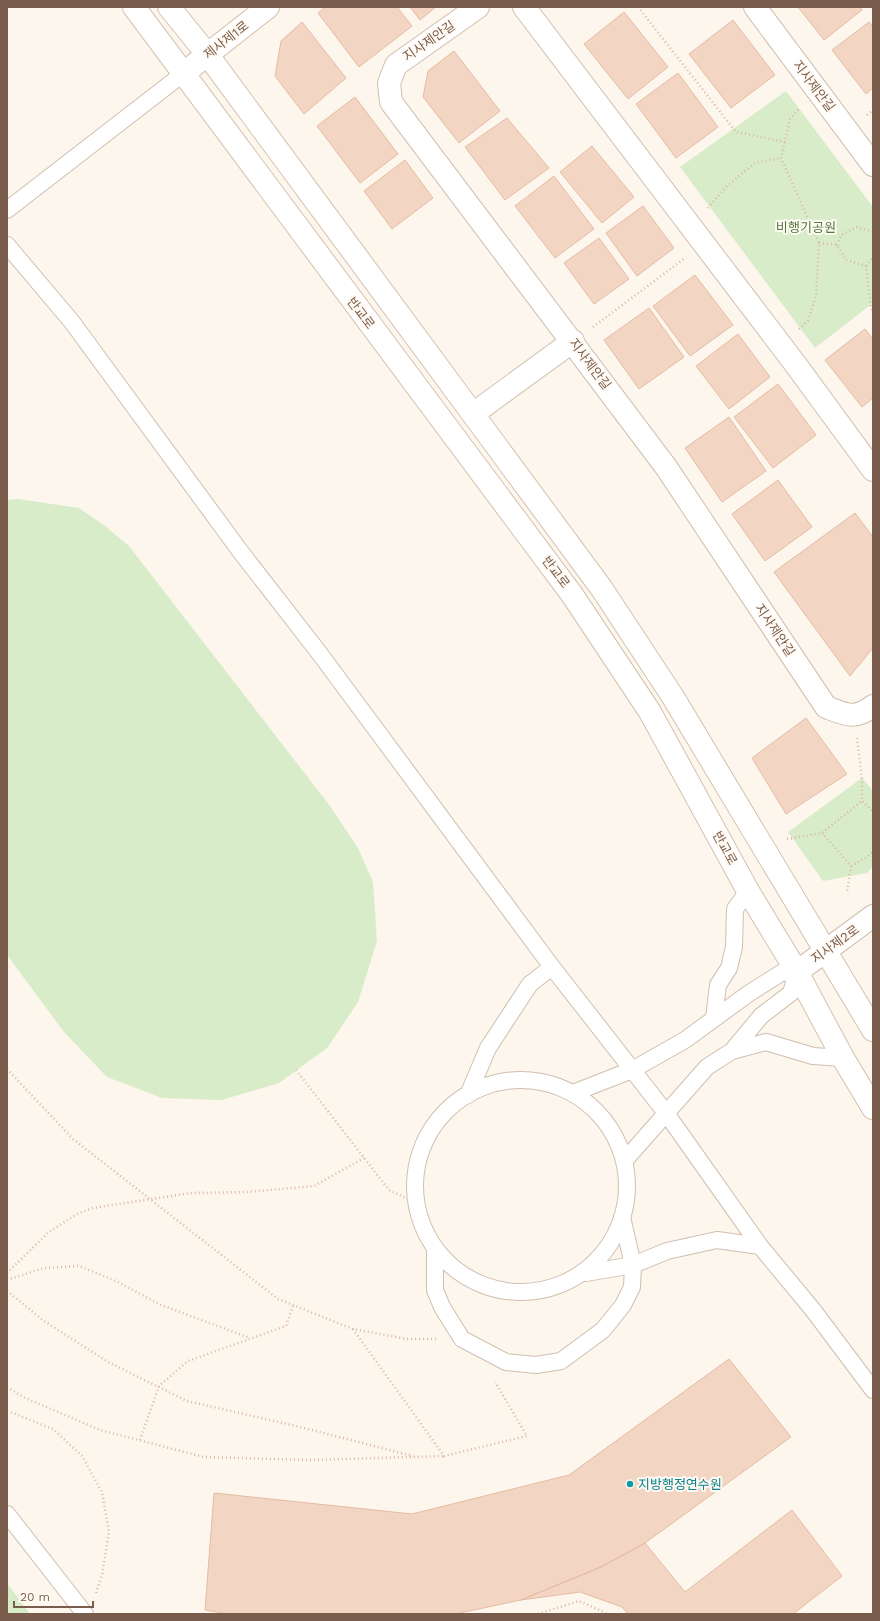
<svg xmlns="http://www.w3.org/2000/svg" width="880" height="1621" font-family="'Work Sans','Noto Sans KR',sans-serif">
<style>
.green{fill:#d8ecc9}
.building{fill:#f3d5c3;stroke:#e6bba3}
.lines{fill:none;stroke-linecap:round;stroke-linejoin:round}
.lane-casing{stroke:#d1beb0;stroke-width:18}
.street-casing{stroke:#d1beb0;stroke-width:24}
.secondary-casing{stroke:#d6c0b0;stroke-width:24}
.path{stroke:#d9b8a5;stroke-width:2.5;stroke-dasharray:1 3;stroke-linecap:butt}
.lane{stroke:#fff;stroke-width:16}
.street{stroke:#fff;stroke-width:22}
.secondary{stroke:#fff;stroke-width:22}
.culture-dot{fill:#0f9aa8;stroke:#fffaf3;stroke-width:1.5}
.labels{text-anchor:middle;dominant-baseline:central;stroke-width:4;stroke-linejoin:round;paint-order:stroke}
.street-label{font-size:13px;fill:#7a5c4d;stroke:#fffaf3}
.park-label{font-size:13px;fill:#537a41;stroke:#fffaf3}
.culture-label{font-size:13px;fill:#0d838f;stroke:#fffaf3;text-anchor:start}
</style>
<rect width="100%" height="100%" fill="#fdf6ec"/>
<path class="green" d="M786,91L873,207V303L815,348L680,167Z
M18,499L79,508L105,526L129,546L330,806L358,848L373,882L377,941L358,1002L327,1048L279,1083L222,1100L162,1098L107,1077L64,1032L7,955V500Z
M862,778L873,791V866L867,873L823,881L788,832Z
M7,1583L30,1614H7Z"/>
<path class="building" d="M325,7H397L412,26L359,67L318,13Z
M410,7H436L420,20Z
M798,7H860L862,10L824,40Z
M624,12L668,67L628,99L584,44Z
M733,20L775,75L731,108L689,54Z
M302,22L346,78L304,114L275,76L281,41Z
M869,22L873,26V88L866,94L832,50Z
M454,51L500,111L459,143L423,97L428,71Z
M678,73L718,127L676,158L636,104Z
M355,97L398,154L360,183L317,126Z
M507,118L549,168L505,200L465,147Z
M592,146L634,197L602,223L560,172Z
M405,160L433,198L392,229L364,191Z
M554,176L594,229L555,258L515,206Z
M643,206L674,248L637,276L606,233Z
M599,238L629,279L594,304L564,263Z
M695,275L733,325L690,356L653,306Z
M649,308L684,357L639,389L604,340Z
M865,329L873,339V398L862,407L825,360Z
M738,334L770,377L729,409L696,366Z
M778,384L816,435L773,468L734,417Z
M729,417L766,471L722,502L685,448Z
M778,480L812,527L765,561L732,514Z
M855,513L873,537V648L850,676L774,572Z
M806,718L847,774L786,814L752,758Z
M729,1359L791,1437L645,1543L601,1567L521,1600L455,1614H228L205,1610L214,1493L412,1514L569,1475Z
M792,1510L842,1576L793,1614H628L622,1607L580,1592L521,1600L601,1567L645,1543L685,1592Z"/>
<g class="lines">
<defs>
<path id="lane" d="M7,210L184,73
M7,245L72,322L240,551L320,654L552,967L666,1113L760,1246L813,1310L873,1390
M714,1018L718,985L729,968L734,947L735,909L748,891
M732,1051L766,1042L813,1056L843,1058
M415 1186a106 106 0 1 1 212 0a106 106 0 1 1-212 0Z
M573,1093L632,1070L685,1040L748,994L781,973L797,972L791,993L761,1016L732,1051L707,1067L625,1160
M468,1095L488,1048L530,984L552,967
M435,1250V1290L442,1307L462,1339L506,1362L536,1365L561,1361L603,1330L623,1305L632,1287L633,1265L622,1217
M586,1273L633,1265L667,1251L717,1240L760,1246
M7,1514L85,1614"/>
<path id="street" d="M478,7L396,65L389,83L391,102L666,467L826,707C847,715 854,720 873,706
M524,7L796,365L873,470
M755,7L873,165
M184,73L268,7
M473,414L573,341
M797,972L873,916"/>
<path id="secondary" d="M134,7L573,596L650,712L748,891L797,972L843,1058L873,1108
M169,7L207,54L602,589L673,697L873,1030"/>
</defs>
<use href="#lane" class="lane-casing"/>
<use href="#street" class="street-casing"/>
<use href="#secondary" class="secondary-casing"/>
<path class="path" d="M638,7L736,132L785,142
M867,115L873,110
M708,208L727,186L755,163L781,158
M819,243L837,245L846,260L866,266L871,308L873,311
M837,245L841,235L857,227L873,232
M866,266L873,257
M593,327L685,258
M799,329L808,321L816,296L819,243L781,158L790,119L800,108
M857,738L862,778V801L873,811
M822,833L851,866L847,892
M787,839L822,833L862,801
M851,866L867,857L873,851
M7,1069L73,1139L278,1299L353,1329L407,1339H437
M296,1070L389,1190L416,1203
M7,1273L49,1232L77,1214L93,1208L191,1193L247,1192L314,1186L364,1158
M7,1280L44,1268L79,1266L116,1281L161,1305L250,1338
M7,1291L44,1321L108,1362L187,1401L296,1426L413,1456
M353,1329L444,1456L527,1436L495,1382
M7,1387L23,1397L100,1430L204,1457L310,1460L444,1456
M7,1412L13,1413L53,1429L82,1456L102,1492L109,1532L102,1575L96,1593
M140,1440L159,1386L188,1361L286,1326L293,1306
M538,1614L579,1601L608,1614"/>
<use href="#lane" class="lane"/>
<use href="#street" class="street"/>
<use href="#secondary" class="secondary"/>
</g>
<circle class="culture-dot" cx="630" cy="1484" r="4"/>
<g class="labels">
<g class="street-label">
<text transform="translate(226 40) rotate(-38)">제사제1로</text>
<text transform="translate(429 41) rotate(-35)">지사제안길</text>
<text transform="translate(814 86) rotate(53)">지사제안길</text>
<text transform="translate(361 313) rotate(53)">반교로</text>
<text transform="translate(590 364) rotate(53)">지사제안길</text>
<text transform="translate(556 572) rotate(53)">반교로</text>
<text transform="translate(775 630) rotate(56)">지사제안길</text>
<text transform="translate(725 848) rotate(61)">반교로</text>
<text transform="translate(835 944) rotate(-36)">지사제2로</text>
</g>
<g class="park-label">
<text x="806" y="227">비행기공원</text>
</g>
<g class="culture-label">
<text x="638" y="1484">지방행정연수원</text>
</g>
</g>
<rect width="880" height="1621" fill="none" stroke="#7a5c4d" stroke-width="16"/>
<path d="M14 1601v6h79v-6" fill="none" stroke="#7a5c4d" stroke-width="2"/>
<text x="20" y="1601" font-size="12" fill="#7a5c4d" stroke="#fffaf3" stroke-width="3" paint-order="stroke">20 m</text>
</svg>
